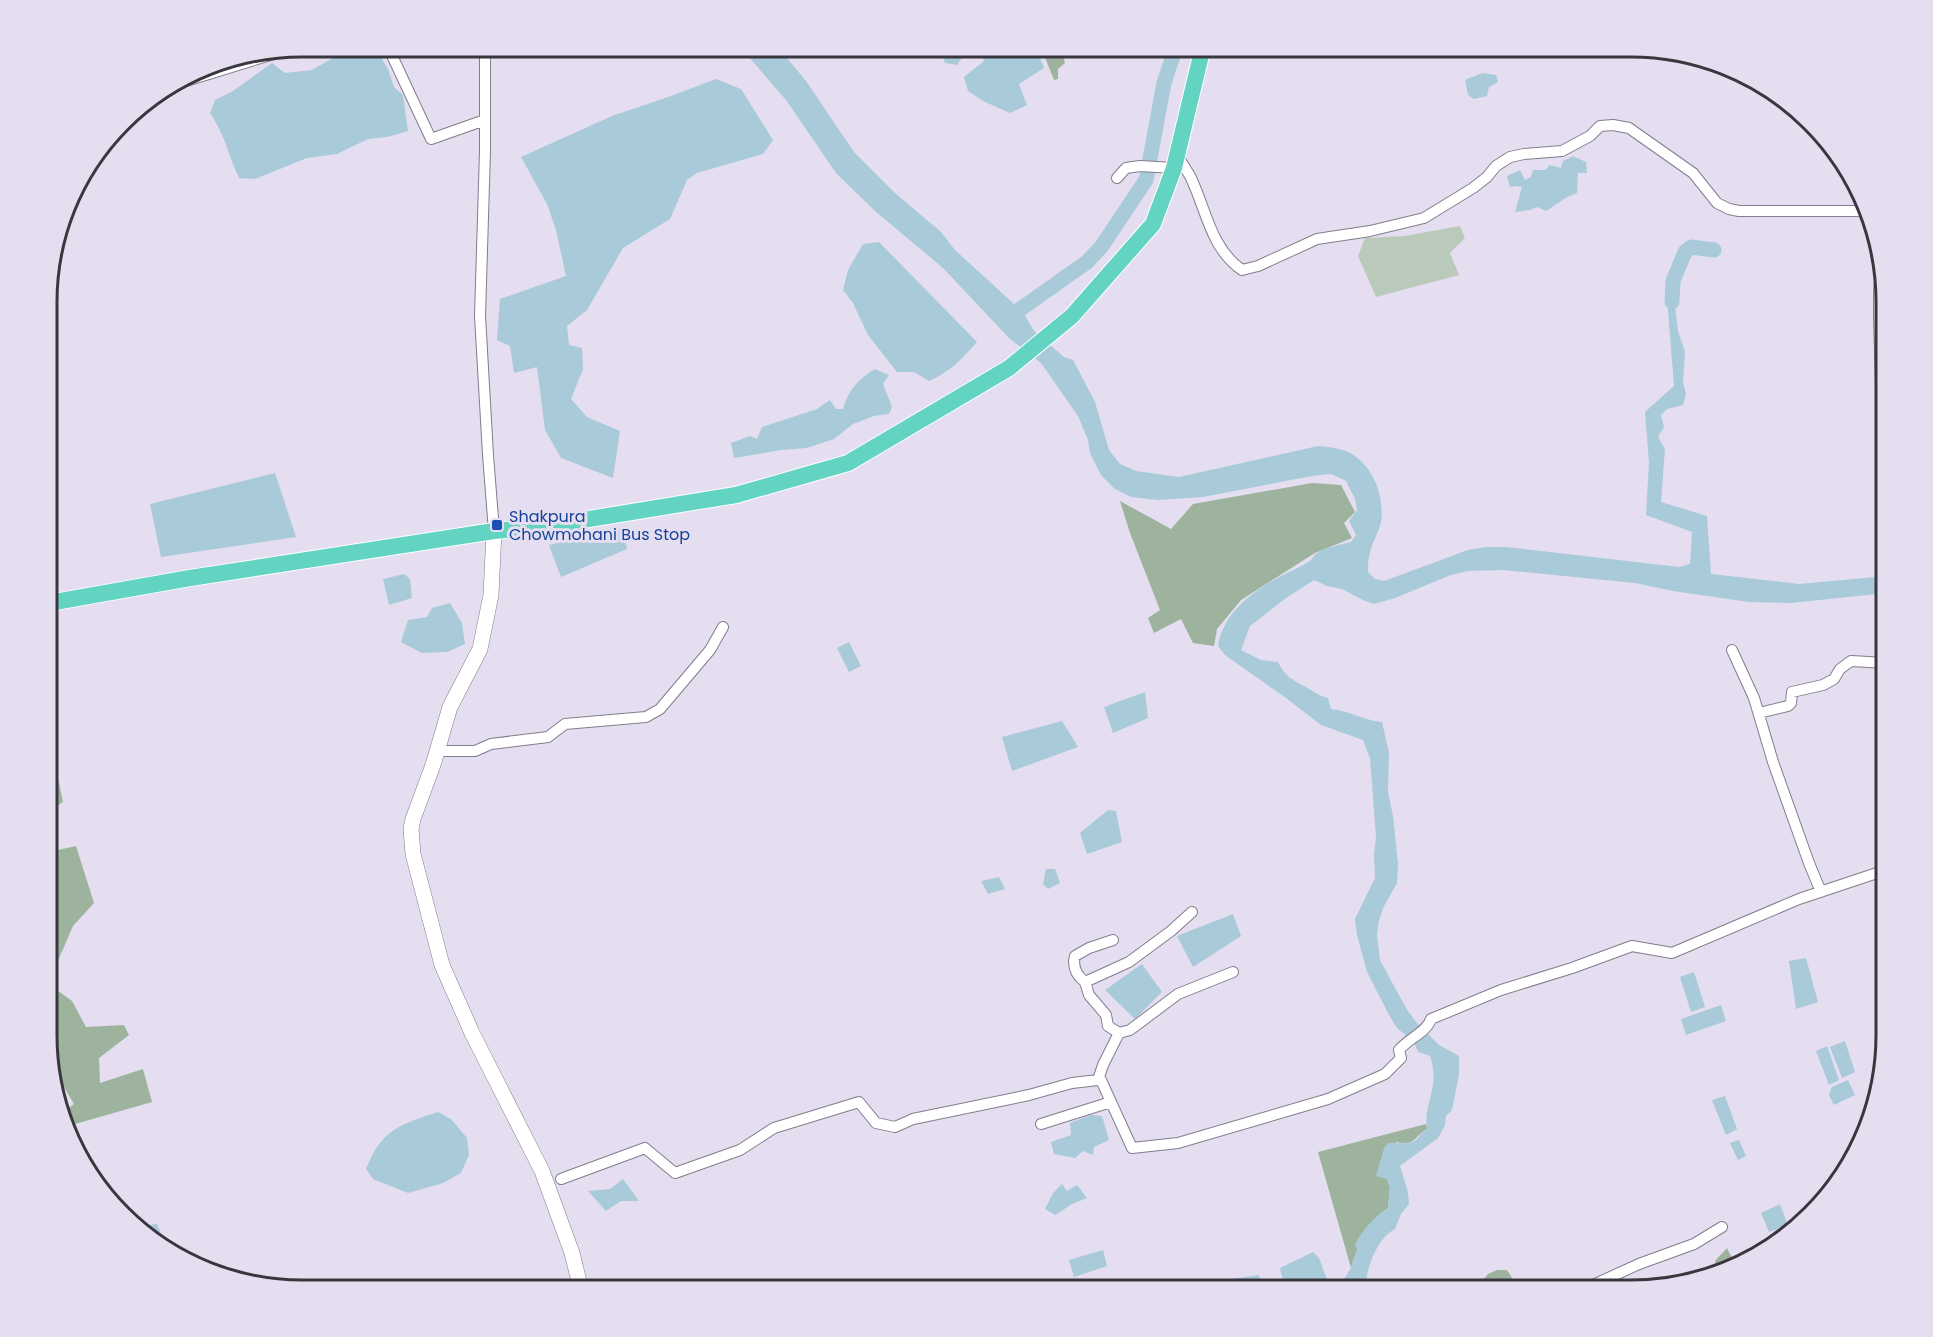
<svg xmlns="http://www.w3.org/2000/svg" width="1933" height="1337" font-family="Poppins,sans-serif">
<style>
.green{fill:#bacaba}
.forest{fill:#9db39d}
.water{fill:#a9cad8}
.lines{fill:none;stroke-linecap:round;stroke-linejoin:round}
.river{stroke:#a9cad8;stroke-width:15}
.minor-casing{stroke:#827d8c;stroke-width:12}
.secondary-casing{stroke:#827d8c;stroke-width:16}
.trunk-casing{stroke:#fff;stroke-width:18}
.minor{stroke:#fff;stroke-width:10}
.secondary{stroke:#fff;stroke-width:15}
.trunk{stroke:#64d4c2;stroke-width:16}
.transit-dot{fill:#1a4fb4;stroke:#e4def0;stroke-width:2}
.labels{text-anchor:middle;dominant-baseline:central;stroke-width:6;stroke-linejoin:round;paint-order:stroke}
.transit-label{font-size:16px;fill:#164399;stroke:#e4def0;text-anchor:start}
.rim{fill:none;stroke:#39363d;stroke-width:3}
</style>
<rect width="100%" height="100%" fill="#e4def0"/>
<path class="green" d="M1460,226L1465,238L1450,253L1459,275L1376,297L1358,256L1365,238L1405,236Z"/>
<path class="forest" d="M1041,47H1060L1065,63L1058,69V79L1054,80Z
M1312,483L1341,485L1355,512L1344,523L1352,538L1315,553L1241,600L1217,629L1214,646L1193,643L1181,619L1154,633L1148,618L1160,610L1130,533L1120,501L1171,529L1193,504Z
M49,735L63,802L49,811Z
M49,843L58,850L76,846L94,903L73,926L54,970V988L72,1001L86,1027L124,1025L129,1035L99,1058L100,1083L143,1069L152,1102L68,1126L63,1112L74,1104L64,1087L56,1090L49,1068Z
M1426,1124L1427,1129C1413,1137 1417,1146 1396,1142L1387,1179L1390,1188L1388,1208C1369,1220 1357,1247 1351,1268L1318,1152Z
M1727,1248L1736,1266L1718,1270L1715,1261Z
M1497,1270H1507L1517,1286L1531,1290H1485L1482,1281L1488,1274Z"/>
<path class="water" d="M352,47H375L388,69L394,87L403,95L408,131L387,137L368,139L337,154L307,158L255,179L239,178C229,156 224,133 210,113L215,100L233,91L272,63L285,73L312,70Z
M737,47H778L806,81L854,152L895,193L941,232L955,250L1014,304L1025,316L1034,331L1064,357L1073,360L1095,402L1109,450L1120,464L1136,471L1179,477L1318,446C1329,447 1340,448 1350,453C1373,465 1385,497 1381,522C1379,532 1372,542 1370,553C1368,559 1368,565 1368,572L1375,579L1384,581L1468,550L1487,547H1506L1679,567L1690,564L1692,532L1646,515L1649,463L1645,412L1674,386L1668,311V281H1678L1675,306L1678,331L1685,352L1683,382L1686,394L1683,405L1667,409L1661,415L1664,427L1658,437L1665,449L1661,502L1707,516L1711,574L1799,584L1886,576V593L1791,603L1749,602L1673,591L1635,583L1503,570L1468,571L1451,575L1395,598L1374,604L1365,601L1342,589L1327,586L1314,580L1286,598L1250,626L1241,650L1261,660L1278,662C1287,680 1295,680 1311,690C1317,694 1321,696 1328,698L1331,709C1351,711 1365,721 1382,722L1389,753L1388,792L1393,816L1398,864L1397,883L1384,906L1379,920L1377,934L1380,960L1406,1008L1416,1022L1439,1045L1459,1056V1075L1452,1110L1446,1116L1445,1125L1438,1138L1400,1166L1408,1192L1409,1204L1401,1214L1395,1229C1376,1239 1366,1270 1365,1290H1342L1341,1289L1344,1279L1351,1268L1357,1250L1355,1244C1363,1229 1374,1217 1388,1208L1390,1188L1387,1179L1376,1176L1384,1148L1388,1143C1397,1142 1409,1146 1417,1139C1421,1135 1421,1132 1427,1129C1423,1101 1441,1089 1430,1056L1418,1052L1414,1042L1397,1028L1389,1015L1367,972L1357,935L1355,919L1375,878L1374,854L1376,837L1370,758L1363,740L1321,725L1286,698L1225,655L1218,646C1223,613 1253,591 1281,576C1290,571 1301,567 1310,561C1314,558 1312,557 1316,554C1325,547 1340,545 1351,542L1356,535L1349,521L1357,510L1355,499L1346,481L1331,474L1312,476L1203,497L1158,500L1131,497L1115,489L1101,475L1090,453L1088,440L1078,416L1041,363L1009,338L943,268L875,211L836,173L786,100L748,56Z
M955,47L962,58L957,65L945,63L942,55L948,49Z
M984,47H1036L1044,68L1019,84L1027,105L1010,113L983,101L968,91L964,77L984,61L981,50Z
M1482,73L1496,75L1498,82L1489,87L1487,96L1474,99L1468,95L1465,80Z
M716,79L741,89L773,140L763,154L697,173L687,180L670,219L623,248L587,310L567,326L569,345L582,348L583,369L571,399L587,417L620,431L613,478L561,458L545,430L537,367L514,373L510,346L497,340L500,299L566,276L556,230L547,204L521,157L612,116L671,96Z
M1573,156L1586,162L1587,173H1578L1577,193L1567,197L1546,211L1537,207L1530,210L1515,212L1522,187L1517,186L1510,187L1507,176L1520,170L1525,180L1531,177L1533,170H1545L1550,165L1561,168L1563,161Z
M879,242L977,342C963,358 950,372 929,381L914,372H897L868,335L853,303L843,290L848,270L863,244Z
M875,369L889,375L883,384L892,407L889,414L874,416L853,424L834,439L807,448L781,450L734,458L731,443L750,436L757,439L762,427L817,409L830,400L836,409H843C848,391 858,379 875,369Z
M275,473L296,537L161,557L150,504Z
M623,527L627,549L561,577L549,545Z
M404,574L410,579L412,598L389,605L383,579Z
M450,603L462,623L465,644L447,652L422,653L401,642L408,620L427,617L432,608Z
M849,642L861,666L849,672L837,648Z
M1145,692L1148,718L1113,733L1104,707Z
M1062,721L1078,747L1012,771L1002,737Z
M1108,810L1116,811L1122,842L1087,854L1080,833Z
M1046,869H1055L1060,883L1048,889L1043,884Z
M999,877L1005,889L988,894L981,881Z
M1233,914L1241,936L1193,967L1177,936Z
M1806,958L1818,1002L1796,1009L1789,961Z
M1142,964L1162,992L1135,1019L1105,990Z
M1694,972L1705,1007L1691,1012L1680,977Z
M1721,1005L1726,1021L1686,1035L1681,1019Z
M1845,1041L1855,1072L1842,1078L1830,1047Z
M1827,1046L1839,1080L1829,1085L1816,1051Z
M1848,1080L1855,1095L1834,1105L1829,1095L1832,1087Z
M1725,1096L1737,1129L1726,1135L1712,1100Z
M438,1112L451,1119L467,1138L469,1155L461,1173L443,1183L408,1193L373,1179L366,1169C382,1129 399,1125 438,1112Z
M1091,1115L1102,1116L1109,1140L1094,1147L1093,1155L1083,1151L1075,1158L1054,1154L1051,1142L1071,1135L1070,1123Z
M1739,1140L1746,1156L1738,1160L1730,1143Z
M623,1179L639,1201H621L606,1211L588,1191L610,1189Z
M1062,1184L1067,1191L1077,1185L1087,1198L1072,1204L1055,1215L1045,1209L1053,1193Z
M1780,1204L1788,1226L1769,1232L1761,1213Z
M157,1224L162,1236L158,1244L147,1238L135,1225L141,1230L148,1225Z
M1103,1250L1107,1266L1074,1277L1069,1260Z
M1313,1252L1319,1258L1331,1290H1285L1280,1268Z
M1259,1275L1261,1290H1223L1219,1281Z"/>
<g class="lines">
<path class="river" d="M1672,302L1673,281L1685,252L1691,247L1714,250
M1015,316L1019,310L1087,262L1102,246L1146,180L1164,83L1176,47"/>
<defs>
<path id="minor" d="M388,47L431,139L485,120
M485,47V151L480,316L488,455L494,531
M173,85L290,49
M1177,155C1181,162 1186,169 1190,176C1206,208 1210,248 1242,270L1258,266L1317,239L1370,231L1424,218L1473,188L1487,177L1496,166L1510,157L1524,154L1562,151L1590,136L1600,126L1613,125L1629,128L1693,173L1717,203L1729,209L1739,211H1859L1864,213
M1117,178L1126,168L1140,166L1174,168
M1881,270L1879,292V318L1884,486L1886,503
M1732,650L1754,698L1773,762L1809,863L1821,892
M1759,713L1788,706L1791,703L1792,692L1823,685L1834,679L1840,669L1851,661L1886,663
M437,751H475L491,744L548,737L565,724L646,717L660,709L710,650L723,627
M1113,940L1089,948L1075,956C1072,967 1076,975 1085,982L1129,962L1171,931L1192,912
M1085,982L1089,995L1106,1015L1108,1026L1119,1033
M1098,1080L1103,1065L1119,1033L1130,1030L1178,994L1233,972
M1041,1124L1111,1102
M561,1179L645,1148L675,1173L740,1150L774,1128L859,1102L876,1123L895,1127L913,1119L1029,1095L1072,1083L1098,1080H1101L1132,1148L1178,1143L1328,1099L1385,1074L1401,1058L1399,1050C1409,1038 1427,1032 1431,1019L1501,990L1572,968L1632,946L1672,953L1799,899L1886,870
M1582,1290L1639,1264L1694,1244L1722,1227"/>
<path id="secondary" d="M494,531L491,595L480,649L450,707L433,765L413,819L411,829L413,854L442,965L472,1033L542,1171L572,1253L579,1281L577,1290"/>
<path id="trunk" d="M49,603L190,578L494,531L540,527L736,495L848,463L1009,368L1072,316L1153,224L1174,168L1203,47"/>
</defs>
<use href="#minor" class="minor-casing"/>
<use href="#secondary" class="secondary-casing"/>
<use href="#trunk" class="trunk-casing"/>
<use href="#minor" class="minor"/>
<use href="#secondary" class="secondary"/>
<use href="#trunk" class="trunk"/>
</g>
<rect class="transit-dot" x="491" y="519" width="12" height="12" rx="3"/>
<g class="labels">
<g class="transit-label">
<text x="509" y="516">Shakpura<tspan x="509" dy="18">Chowmohani Bus Stop</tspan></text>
</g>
</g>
<path d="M0 0H1933V1337H0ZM302 57H1631A245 245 0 0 1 1876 302V1035A245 245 0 0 1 1631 1280H302A245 245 0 0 1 57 1035V302A245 245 0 0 1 302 57Z" fill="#e4def0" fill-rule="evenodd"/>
<path class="rim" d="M302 57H1631A245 245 0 0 1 1876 302V1035A245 245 0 0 1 1631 1280H302A245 245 0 0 1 57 1035V302A245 245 0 0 1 302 57Z"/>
</svg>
